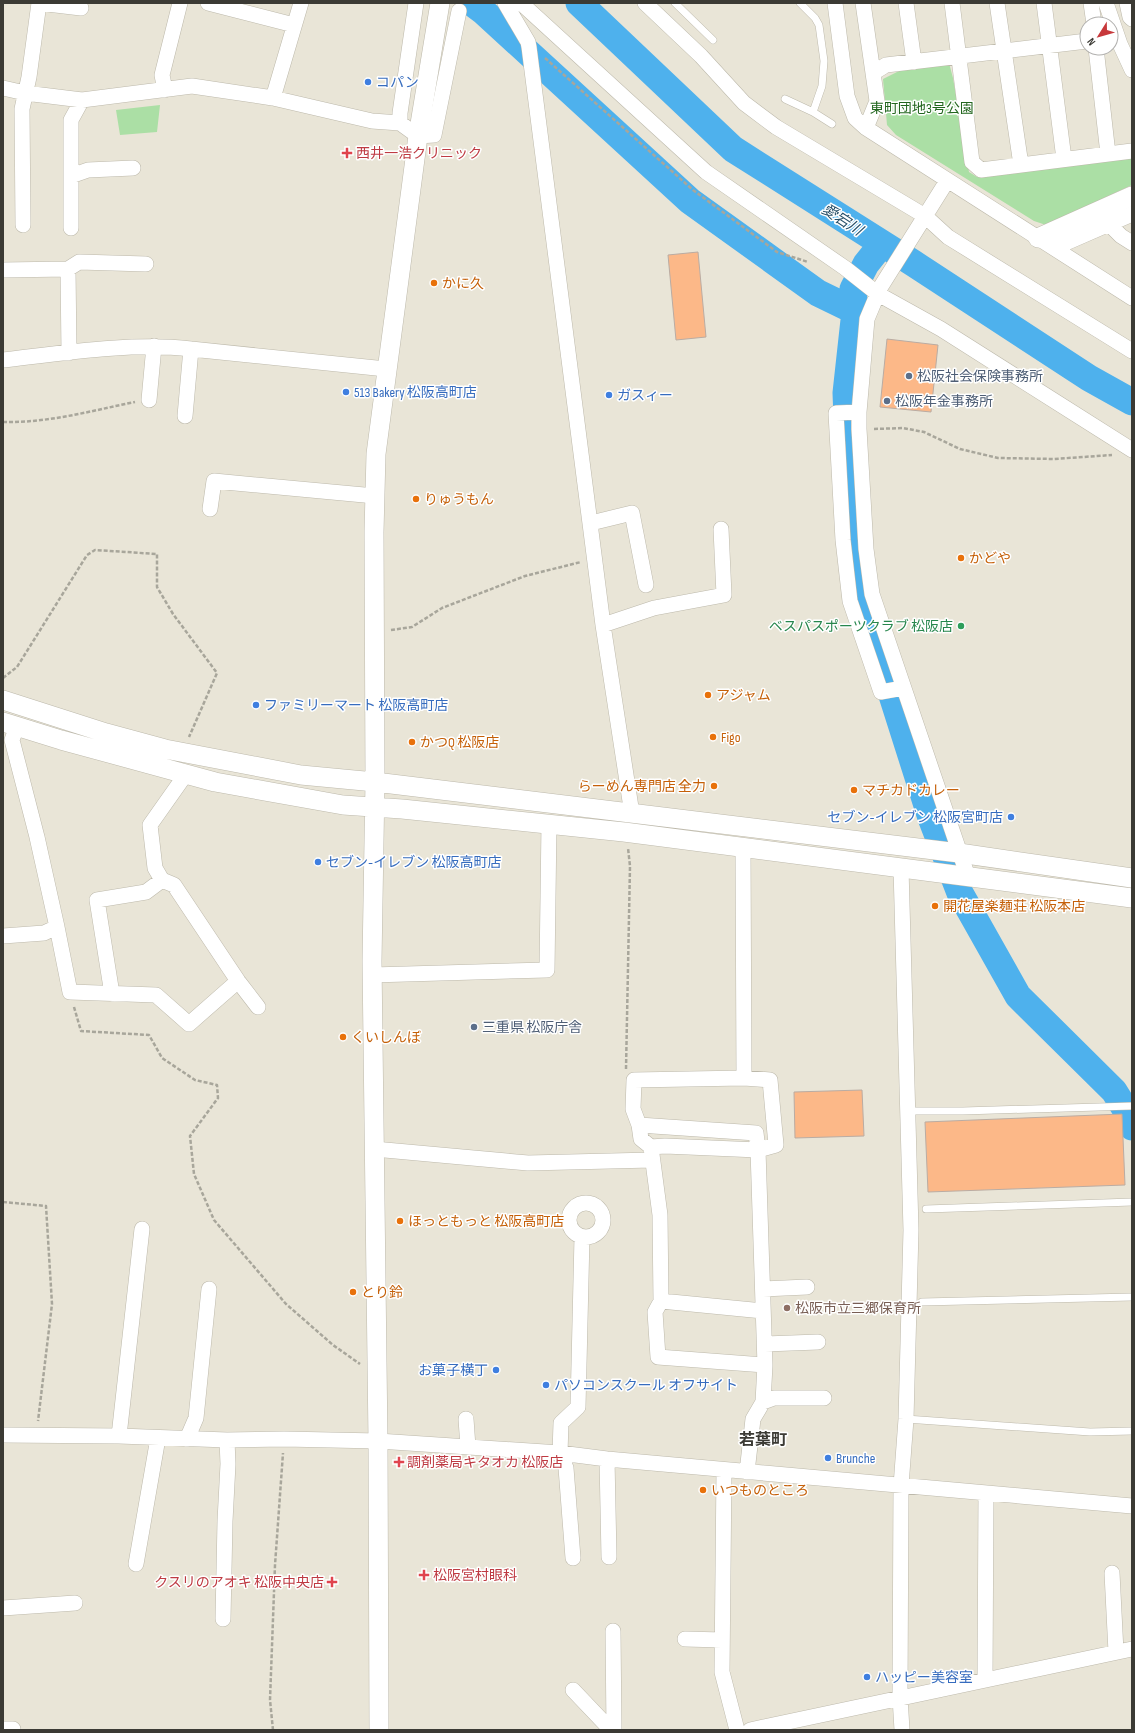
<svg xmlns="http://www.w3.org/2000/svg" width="1135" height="1733" font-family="'Sofia Sans Condensed','Noto Sans JP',sans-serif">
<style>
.green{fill:#abdfa5}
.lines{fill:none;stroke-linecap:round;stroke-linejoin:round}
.river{stroke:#4eb1ed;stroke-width:27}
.building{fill:#fcb888;stroke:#baaca3}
.service-casing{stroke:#bdb9ab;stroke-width:8}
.minor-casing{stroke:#bdb9ab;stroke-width:16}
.tertiary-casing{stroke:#bdb9ab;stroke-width:20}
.path{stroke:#a8a69b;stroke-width:2.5;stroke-dasharray:4 2;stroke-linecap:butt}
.service{stroke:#fff;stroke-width:7}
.minor{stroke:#fff;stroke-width:15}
.tertiary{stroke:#fff;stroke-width:19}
.shop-dot{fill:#3f7fe0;stroke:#fff;stroke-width:1.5}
.health-dot{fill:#e0444e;stroke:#fff;stroke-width:1.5}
.food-dot{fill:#e8710a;stroke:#fff;stroke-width:1.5}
.service-dot{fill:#5c6f8a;stroke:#fff;stroke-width:1.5}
.leisure-dot{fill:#2e9e5b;stroke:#fff;stroke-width:1.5}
.education-dot{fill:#8d6e63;stroke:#fff;stroke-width:1.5}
.labels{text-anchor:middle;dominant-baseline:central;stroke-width:3;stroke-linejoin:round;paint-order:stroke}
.shop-label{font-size:14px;fill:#366cbe;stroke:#fff;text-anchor:start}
.park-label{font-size:14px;fill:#22661e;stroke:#fff}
.health-label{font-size:14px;fill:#be3a42;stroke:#fff;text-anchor:start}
.food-label{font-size:14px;fill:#c56008;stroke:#fff;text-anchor:start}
.service-label{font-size:14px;fill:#4e5e75;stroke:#fff;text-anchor:start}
.leisure-label{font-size:14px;fill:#27864d;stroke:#fff;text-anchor:end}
.education-label{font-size:14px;fill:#785e54;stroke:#fff;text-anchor:start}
.water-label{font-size:15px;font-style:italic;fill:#274f68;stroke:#fff}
.quarter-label{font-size:16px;font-weight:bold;fill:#3b3a34;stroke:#fff}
</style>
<rect width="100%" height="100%" fill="#e9e5d7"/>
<path class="green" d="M949,63L953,78L969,172L977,177L1132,158V185L1046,225L1034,221L896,135L887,125L883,79L899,71Z
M160,105L157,132L120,135L116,110Z"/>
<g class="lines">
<path class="river" d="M472,3L484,12L690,201L818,293L855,311
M579,3L733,149L913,263L1089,378L1132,402
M882,244L866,264L853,289L855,311L846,393L851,520L861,598L931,818L960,893L1018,996L1114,1091L1132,1120V1127"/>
</g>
<path class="building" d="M698,252L706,337L676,340L668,255Z
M887,339L938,345L931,412L880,407Z
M862,1090L864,1136L795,1138L794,1092Z
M1122,1114L1125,1185L928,1192L925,1122Z"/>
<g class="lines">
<defs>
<path id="service" d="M675,3L713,40
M800,3L815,18L819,25L824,61L822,86L813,112
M785,99L813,112L832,124
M907,1111H963L1132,1106
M926,1209L1132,1202
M922,1302L1132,1297
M906,1419L1090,1432L1132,1431"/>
<path id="minor" d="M39,3L81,8
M208,3L294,25
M505,3L528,42L529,47L603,625L632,814
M521,3L706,172L845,268L878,294L941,329L1132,450
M645,3L701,56L744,103L776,127L925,216L948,237L1132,351
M835,3L847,96L855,118L866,128L1132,298
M863,3L877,101L866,128
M906,3L914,62
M952,3L972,162L981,170L1132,151
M997,3L1021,165
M1044,3L1064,159
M1091,3L1094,24
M1106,3L1120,44L1132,70
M1127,3L1130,17L1132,19
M1096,48L1108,154
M873,73L886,65L1087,41
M3,88L25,93L82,100L192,86L273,98L372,121L400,123L418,136L434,135L459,11
M165,90L162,75L180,3
M273,98L301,3
M400,123V113L416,3
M71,176L88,170L133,168
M947,181L880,288L867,319L859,412V429L866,549L872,594L968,877
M1109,224L1121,236L1132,243
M23,225L22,109L29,77L39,3
M71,228V120L82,100
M1054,248L1132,214
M68,269L69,353
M3,270L68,269L79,262L146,264
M3,360C63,353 132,342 191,349
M149,400L154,346
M859,412L836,413L843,540L850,601L881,692L903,688
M185,416L191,349L386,369
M210,509L214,481L375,496
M591,523L632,513L646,585
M603,625L654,608L724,595L721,529
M17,726L12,740L37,837L57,927
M186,774L150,825L155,868L162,880L174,885L238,981
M743,848L744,1078L770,1080L776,1145L758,1150L765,1365L763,1402L753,1419L747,1472
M901,868L911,1230L906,1419L901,1486L900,1697L902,1730
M3,936L44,933L57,927L70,992L156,995L189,1024L238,981L258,1007
M372,975L547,970L549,824
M112,994L97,900L146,892L162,880
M639,1125L633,1109L634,1080L744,1078
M651,1147L641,1139L639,1125L756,1133L758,1150L665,1146L651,1147L660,1215L661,1301
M374,1149L528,1163L652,1160
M569 1220a17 17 0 1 1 34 0a17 17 0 1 1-34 0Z
M763,1289L807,1287
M763,1311L661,1301L655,1312L658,1357L765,1365
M765,1344L818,1342
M763,1402L774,1398H824
M466,1419L468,1447
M3,1435L119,1436L227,1440L284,1439L378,1441L560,1453L607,1459L1132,1506
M119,1436L142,1229
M187,1439L196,1418L209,1289
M607,1459L609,1557
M724,1470L722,1672L737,1730
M573,1558L566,1468L560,1453L561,1423L578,1407L582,1237
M136,1564L158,1438
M1112,1573L1116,1652
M3,1608L75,1603
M223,1619L225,1521L228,1464L227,1440
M613,1631L614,1730
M685,1639L722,1640
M985,1680L986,1493
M573,1690L611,1730
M3,1729H13
M750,1730L1132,1649"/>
<path id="tertiary" d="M1038,238L1132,196
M3,700L106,733L165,749L301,775L375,782L959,853L1132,878
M3,722L61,740L215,782L343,805L402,809L624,832L1132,898
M379,1730L378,1441L372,961L375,782L374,532L376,454L418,136L440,3"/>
</defs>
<use href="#service" class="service-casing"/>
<use href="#minor" class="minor-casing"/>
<use href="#tertiary" class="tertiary-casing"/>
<path class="path" d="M545,58L693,190L777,252L808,262
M3,422C49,423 90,411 135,402
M874,429L903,428L924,432L960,449L998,458L1054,459L1112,455
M391,630L412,627L442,608L525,576L581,562
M3,678L17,667L87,555L95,550L157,554V587L173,614L217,673L189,737
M74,1007L81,1031L149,1035L162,1058L195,1080L217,1085L218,1098L190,1136L194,1174L214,1220L286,1304L333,1345L360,1364
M626,1069L630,866L628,848
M3,1202L46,1206L52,1304L38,1421
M273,1730L270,1700L275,1565L283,1453"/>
<use href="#service" class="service"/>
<use href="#minor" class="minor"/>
<use href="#tertiary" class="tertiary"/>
</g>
<g class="shop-dot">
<circle cx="368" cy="82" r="4"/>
<circle cx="346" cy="392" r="4"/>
<circle cx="609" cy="395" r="4"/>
<circle cx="256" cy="705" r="4"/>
<circle cx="1011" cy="817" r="4"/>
<circle cx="318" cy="862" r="4"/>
<circle cx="496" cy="1370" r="4"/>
<circle cx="546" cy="1385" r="4"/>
<circle cx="828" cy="1458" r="4"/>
<circle cx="867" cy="1677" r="4"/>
</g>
<g class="health-dot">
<path d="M345 147h4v4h4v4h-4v4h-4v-4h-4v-4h4z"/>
<path d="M397 1456h4v4h4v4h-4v4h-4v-4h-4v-4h4z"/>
<path d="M422 1569h4v4h4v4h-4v4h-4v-4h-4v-4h4z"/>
<path d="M330 1576h4v4h4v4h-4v4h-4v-4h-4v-4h4z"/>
</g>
<g class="food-dot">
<circle cx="434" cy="283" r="4"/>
<circle cx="416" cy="499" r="4"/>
<circle cx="961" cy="558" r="4"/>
<circle cx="708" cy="695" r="4"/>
<circle cx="713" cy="737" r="4"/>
<circle cx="412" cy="742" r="4"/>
<circle cx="714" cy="786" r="4"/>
<circle cx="854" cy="790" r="4"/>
<circle cx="935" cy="906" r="4"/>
<circle cx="343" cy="1037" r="4"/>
<circle cx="400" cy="1221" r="4"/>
<circle cx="353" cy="1292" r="4"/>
<circle cx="703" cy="1490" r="4"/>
</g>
<g class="service-dot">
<circle cx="909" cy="376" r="4"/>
<circle cx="887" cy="401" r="4"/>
<circle cx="474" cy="1027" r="4"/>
</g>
<circle class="leisure-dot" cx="961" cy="626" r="4"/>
<circle class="education-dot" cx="787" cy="1308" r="4"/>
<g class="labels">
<g class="shop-label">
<text x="376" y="82">コパン</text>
<text x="354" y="392">513 Bakery 松阪高町店</text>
<text x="617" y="395">ガスィー</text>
<text x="264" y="705">ファミリーマート 松阪高町店</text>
<text x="1003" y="817" text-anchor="end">セブン-イレブン 松阪宮町店</text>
<text x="326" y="862">セブン-イレブン 松阪高町店</text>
<text x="488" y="1370" text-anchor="end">お菓子横丁</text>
<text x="554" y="1385">パソコンスクール オフサイト</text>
<text x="836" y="1458">Brunche</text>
<text x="875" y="1677">ハッピー美容室</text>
</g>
<g class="park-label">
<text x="922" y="108">東町団地3号公園</text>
</g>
<g class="health-label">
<text x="356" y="153">西井一浩クリニック</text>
<text x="407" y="1462">調剤薬局キタオカ 松阪店</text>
<text x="433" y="1575">松阪宮村眼科</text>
<text x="324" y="1582" text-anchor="end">クスリのアオキ 松阪中央店</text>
</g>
<g class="food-label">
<text x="442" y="283">かに久</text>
<text x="424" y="499">りゅうもん</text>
<text x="969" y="558">かどや</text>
<text x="716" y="695">アジャム</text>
<text x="721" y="737">Figo</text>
<text x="420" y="742">かつQ 松阪店</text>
<text x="706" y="786" text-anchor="end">らーめん専門店 全力</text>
<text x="862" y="790">マチカドカレー</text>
<text x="943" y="906">開花屋楽麺荘 松阪本店</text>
<text x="351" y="1037">くいしんぼ</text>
<text x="408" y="1221">ほっともっと 松阪高町店</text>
<text x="361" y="1292">とり鈴</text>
<text x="711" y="1490">いつものところ</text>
</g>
<g class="service-label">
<text x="917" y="376">松阪社会保険事務所</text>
<text x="895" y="401">松阪年金事務所</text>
<text x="482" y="1027">三重県 松阪庁舎</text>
</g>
<g class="leisure-label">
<text x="953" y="626">ベスパスポーツクラブ 松阪店</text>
</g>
<g class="education-label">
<text x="795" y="1308">松阪市立三郷保育所</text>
</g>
<g class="water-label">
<text transform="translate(842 220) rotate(33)">愛宕川</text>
</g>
<g class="quarter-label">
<text x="763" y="1440">若葉町</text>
</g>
</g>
<rect width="1135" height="1733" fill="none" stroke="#3b3a34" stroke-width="8"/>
<g transform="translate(1099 36) rotate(233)"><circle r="19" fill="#ffffff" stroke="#b1b0ae"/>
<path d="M0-3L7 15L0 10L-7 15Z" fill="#c7383b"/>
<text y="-6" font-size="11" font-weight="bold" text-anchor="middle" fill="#3b3a34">N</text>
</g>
</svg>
